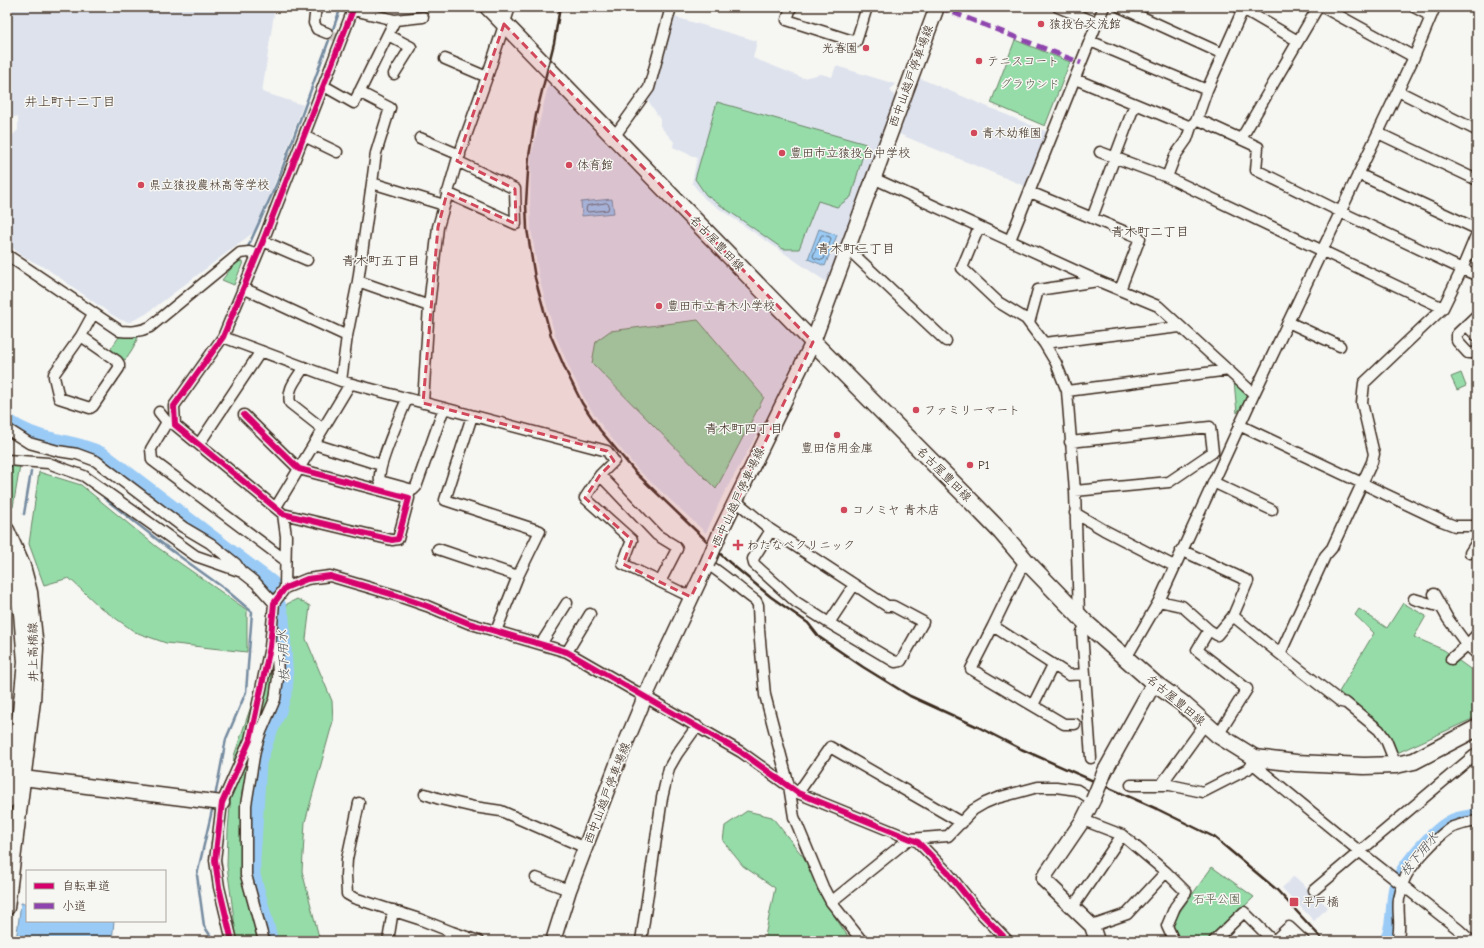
<svg xmlns="http://www.w3.org/2000/svg" width="1484" height="948" font-family="'Comic Neue','Klee One',sans-serif">
<style>
.built{fill:#dde2ed}
.green{fill:#96dca9;stroke:#688364}
.water{fill:#9acbf6;stroke:#748ba0}
.lines{fill:none;stroke-linecap:round;stroke-linejoin:round}
.shore{stroke:#616a74;stroke-width:1}
.stream{stroke:#748ba0;stroke-width:2.5}
.river{stroke:#9acbf6;stroke-width:15}
.street-tunnel{stroke:#d1cdc8;stroke-width:10;stroke-dasharray:10 5;stroke-linecap:butt}
.street-casing{stroke:#3b2a1e;stroke-width:13}
.secondary-casing{stroke:#3b2a1e;stroke-width:17}
.primary-casing{stroke:#3b2a1e;stroke-width:19}
.street{stroke:#f6f6f2;stroke-width:10}
.secondary{stroke:#f6f6f2;stroke-width:14}
.primary{stroke:#f6f6f2;stroke-width:16}
.rail{stroke:#3b2a1e;stroke-width:2.5}
.secondary-bridge-casing{stroke:#3b2a1e;stroke-width:17;stroke-linecap:butt}
.secondary-bridge{stroke:#f6f6f2;stroke-width:14}
.quiet{stroke:#8e44ad;stroke-width:5;stroke-dasharray:10 5;stroke-linecap:butt}
.cycleway-casing{stroke:#f6f6f2;stroke-width:8}
.cycleway{stroke:#d6006c;stroke-width:6}
.marked{fill:#d1495b;fill-opacity:0.2;stroke:#d1495b;stroke-width:3;stroke-dasharray:8 5;stroke-linejoin:round}
.poi-dot{fill:#d1495b;stroke:#f6f6f2;stroke-width:1.5}
.labels{text-anchor:middle;dominant-baseline:central;stroke-width:3;stroke-linejoin:round;paint-order:stroke}
.poi-label{font-size:12px;fill:#3b2a1e;stroke:#f6f6f2;text-anchor:start}
.street-label{font-size:12px;fill:#3b2a1e;stroke:#f6f6f2}
.park-label{font-size:12px;fill:#525641;stroke:#f6f6f2}
.neighbourhood-label{font-size:13px;fill:#3b2a1e;stroke:#f6f6f2}
.water-label{font-size:13px;font-style:italic;fill:#535254;stroke:#f6f6f2}
</style>
<rect width="100%" height="100%" fill="#f6f6f2"/>
<filter id="ink" filterUnits="userSpaceOnUse"><feTurbulence type="fractalNoise" baseFrequency=".025" numOctaves="2"/><feDisplacementMap in="SourceGraphic" scale="8" xChannelSelector="R" yChannelSelector="G"/><feConvolveMatrix kernelMatrix="1 2 1 2 8 2 1 2 1" color-interpolation-filters="sRGB"/></filter>
<g filter="url(#ink)">
<path class="built" d="M7,7H275L262,92L303,105L258,229L146,314L130,322L121,320L111,314L46,268L24,257L7,244V140L18,130V117L7,116Z
M671,16L757,41L753,58L803,78L821,74L832,77L836,66L895,84L890,90L898,101L828,283L705,199L692,183L697,158L673,147L674,142L660,126V119L646,97Z
M550,78L804,340L805,349L722,497L706,533L638,470L604,429L586,402L571,372L555,335L539,278L531,229L530,203L531,156Z
M919,78L1050,133L1027,187L899,134Z
M1294,876L1328,907L1314,921L1282,888Z"/>
<path class="green" d="M1015,40L1070,62L1045,126L991,103Z
M717,102L866,144L851,197L837,207L818,201L799,249H783L706,195L695,179Z
M237,261L243,262L234,285L222,280Z
M698,320L764,397L716,489L592,363L596,341L610,331Z
M121,334L139,335L133,348L125,360L110,350Z
M1461,373L1466,386L1457,390L1451,377Z
M1234,381L1249,394L1237,413Z
M7,465L20,466L13,507L7,508Z
M39,472L81,485L157,547L247,610V652L166,643L135,632L101,608L69,578L44,585L29,544Z
M297,599L310,606L306,639L332,701L333,721L305,822L302,871L320,941H238L236,934L227,866L228,831L234,756L275,636L287,604Z
M1403,603L1426,616L1414,637L1444,650L1477,674V716L1470,720L1386,758L1381,726L1339,692L1374,633L1355,615L1359,609L1387,628Z
M747,811L772,817L805,859L817,886L835,917L851,941H764L775,888L743,866L723,841L725,826Z
M1212,867L1254,897L1209,941H1178L1171,924Z"/>
<path class="water" d="M612,199L614,213L582,216L581,202Z
M819,229L837,235L825,266L808,259Z
M21,903L27,904V921H114L112,941H16Z"/>
<g class="lines">
<path class="shore" d="M607,203L609,205L608,210L588,212L586,210L587,206Z
M823,235L830,237L831,239L824,259L822,260L814,258L813,256L821,236Z"/>
<path class="stream" d="M248,247L277,183L341,7
M104,498L168,548L225,589L252,612L246,692L226,739L215,797
M24,514L31,472
M213,806L197,875L204,926L214,941"/>
<path class="river" d="M7,421C21,430 36,437 53,440C71,444 87,447 103,455L272,583L282,617L286,680L285,691L279,711L268,736L259,763L253,860V875L271,941
M1386,941C1395,929 1392,903 1396,887C1400,869 1435,829 1453,821C1461,818 1469,817 1477,816"/>
<path class="street-tunnel" d="M327,33L336,37"/>
<defs>
<path id="street" d="M316,7L314,23L317,29L327,33
M791,7L787,20L856,42L867,7
M1120,7L1223,54
M1323,7L1414,57
M1414,7L1431,16
M1243,9L1298,41
M395,20L423,17
M1097,23L1104,7
M388,35L411,47L394,74
M1090,41L1207,90
M445,59L487,77
M1075,79L1191,127
M324,86L354,103L395,20L353,10
M1398,91L1476,130
M1197,119L1258,147L1256,170L1341,212L1462,269L1477,275
M1378,133L1477,180
M304,136L337,152
M614,137L649,88L671,7
M420,138L460,155
M1241,139L1318,7
M1100,152L1167,177L1443,308
M1358,174L1477,229
M1167,177L1175,156L1187,139L1191,127L1197,119L1207,90L1244,7
M873,178L1098,281L1158,306L1254,394
M372,183L444,205
M1030,192L1140,238L1120,290
M447,193L516,224L515,189L457,161
M1092,218L1135,104
M979,227L962,268L998,302L1026,319L1044,343L1056,363L1067,391L1075,491L1079,614
M1010,240L1097,23L1058,7
M263,241L307,260
M848,249L946,341
M7,255L120,331C131,332 139,332 150,327L240,253L249,252L257,255
M358,281L429,306
M243,288L347,336
M1477,315L1457,334V341L1468,353H1475L1477,352
M1288,322L1340,346
M1029,323L1038,290L1098,281
M1466,325L1477,336
M81,336L117,361L119,364V368L93,406L90,408L59,398L54,377V374L81,336L93,314
M223,337L341,381L607,451L614,461L600,475L585,498L632,540L623,564L691,597
M1044,343L1180,327
M304,367C296,380 287,388 290,403L323,429
M341,381L347,336L358,281L372,183L376,153L390,108L359,92
M1067,391L1229,370
M407,399C401,413 376,470 380,481L413,490L416,487L444,408
M423,403L429,306L438,227L457,161L487,77L510,7
M159,412L167,422
M244,415L299,469L409,498L398,539L392,540L283,514L175,425L174,406L223,337L263,241L354,7
M472,416L445,500L540,531L518,576L496,631
M175,425L167,422L151,449L152,460L285,560
M1239,425L1442,521L1455,526H1477
M7,429L29,443L58,451L77,454L96,461L183,527L210,543L236,564L240,570
M1070,442L1210,427L1213,452L1169,482L1075,491
M199,444L261,351
M314,444L381,465
M7,460L48,463L84,476L196,556L242,572L256,583L274,603
M600,475L657,535L675,546L677,549L660,582
M1213,482L1272,510
M736,501L771,530L887,606H893L923,622L901,661L895,662L829,623L854,585
M276,507L350,384
M1075,513L1104,530L1174,566
M283,514L286,536L285,588
M771,530L753,559L754,564L796,602L829,623
M438,549L518,576
M1470,553L1477,542
M1025,560L993,626L1069,675L1085,674
M707,564C724,574 739,589 756,601L758,605L759,630L765,695L789,786L794,817L823,887L831,902L862,941
M1434,594L1448,619L1467,645L1451,659
M1414,599L1441,607
M1159,601L1182,606L1209,630L1217,635L1233,616L1248,581L1181,550
M1233,616L1280,654L1325,556L1332,548L1372,462L1374,454L1362,403L1364,383L1443,308L1462,269L1477,233
M1087,624L1082,632L1091,758
M993,626L971,669L1064,724H1075
M1209,630L1197,650L1247,689L1218,735
M1477,634L1467,645L1477,654
M541,644L567,603
M567,652L590,614
M1280,654L1341,702L1346,703L1379,730L1386,740L1396,765
M1126,658L1159,601L1254,394L1414,57L1435,7
M1033,705L1053,665
M1252,763L1359,851L1458,929L1471,941
M1131,785H1170L1203,792L1248,769L1255,758
M1161,785L1205,724
M798,793L830,747L962,823
M425,794L440,799L474,807L501,811L586,848
M359,803L347,859L346,875L347,894L354,898L419,919L452,932L478,941
M1083,820L1122,835L1166,872L1127,914L1092,926
M1166,872L1186,892L1175,907L1167,926L1174,941
M536,878L569,890
M1314,890L1477,753
M831,902L909,839L948,836L973,810L985,803L997,798L1038,787H1056L1077,790L1093,800
M1073,907L1122,835
M232,941L219,887L215,860L222,803L250,740L270,647L274,603L285,588L307,579L330,576L398,596L427,606L468,623L567,652L741,752L798,793L918,842L948,873L977,909L1008,941
M264,941L246,875V805L255,750L260,734L275,699L278,678L277,652L276,648L270,647
M388,941L393,910
M641,941L662,798L669,768L677,754L697,726
M1214,941L1244,912L1273,941
M1274,941L1289,927L1304,941
M1397,941C1402,927 1397,913 1399,899C1401,892 1402,884 1405,878C1411,865 1440,833 1453,827C1461,824 1469,822 1477,821"/>
<path id="secondary" d="M7,530L23,566L30,592L36,648L33,701L7,908
M720,533L813,342L937,7
M7,560L14,579L21,613L25,662L20,712L7,801
M1105,771L1154,683
M15,777L222,803
M1093,800L1083,820L1044,877V880L1092,926L1097,941
M553,941L569,890L619,759L645,697L707,564"/>
<path id="primary" d="M488,7L813,342L963,493L1001,532L1025,560L1087,624L1154,683L1182,703L1218,735L1255,758L1296,763L1364,766L1396,765L1414,761L1477,728"/>
</defs>
<use href="#street" class="street-casing"/>
<use href="#secondary" class="secondary-casing"/>
<use href="#primary" class="primary-casing"/>
<use href="#street" class="street"/>
<use href="#secondary" class="secondary"/>
<use href="#primary" class="primary"/>
<path class="rail" d="M560,7L554,43L536,115L529,156L526,203L527,229L535,278L551,336L567,373L582,403L600,430L636,473L691,526L729,562L771,597L808,623L819,637L863,667L910,696L978,727L1021,749L1157,809L1214,837L1277,890L1324,941"/>
<defs>
<path id="secondary-bridge" d="M707,564L720,533
M1093,800L1105,771"/>
</defs>
<use href="#secondary-bridge" class="secondary-bridge-casing"/>
<use href="#secondary-bridge" class="secondary-bridge"/>
<path class="quiet" d="M939,7L1081,63"/>
<defs>
<path id="cycleway" d="M244,415L299,469L409,498L398,539L392,540L283,514L175,425L174,406L223,337L263,241L354,7
M232,941L219,887L215,860L222,803L250,740L270,647L274,603L285,588L307,579L330,576L398,596L427,606L468,623L567,652L741,752L798,793L918,842L948,873L977,909L1008,941"/>
</defs>
<use href="#cycleway" class="cycleway-casing"/>
<use href="#cycleway" class="cycleway"/>
</g>
</g>
<path class="marked" d="M504,24L813,342L691,597L623,564L632,540L585,498L600,475L614,461L607,451L423,403L438,227L447,193L516,224L515,189L457,161Z"/>
<g class="poi-dot">
<circle cx="1041" cy="24" r="4"/>
<circle cx="866" cy="48" r="4"/>
<circle cx="979" cy="61" r="4"/>
<circle cx="974" cy="133" r="4"/>
<circle cx="782" cy="153" r="4"/>
<circle cx="569" cy="165" r="4"/>
<circle cx="141" cy="185" r="4"/>
<circle cx="659" cy="306" r="4"/>
<circle cx="916" cy="410" r="4"/>
<circle cx="837" cy="435" r="4"/>
<circle cx="970" cy="465" r="4"/>
<circle cx="844" cy="510" r="4"/>
<path d="M736 539h4v4h4v4h-4v4h-4v-4h-4v-4h4z"/>
<rect x="1289" y="897" width="10" height="10" rx="2"/>
</g>
<g class="labels">
<g class="poi-label">
<text x="1049" y="24">猿投台交流館</text>
<text x="858" y="48" text-anchor="end">光春園</text>
<text x="987" y="61">テニスコート</text>
<text x="982" y="133">青木幼稚園</text>
<text x="790" y="153">豊田市立猿投台中学校</text>
<text x="577" y="165">体育館</text>
<text x="149" y="185">県立猿投農林高等学校</text>
<text x="667" y="306">豊田市立青木小学校</text>
<text x="924" y="410">ファミリーマート</text>
<text x="837" y="448" text-anchor="middle">豊田信用金庫</text>
<text x="978" y="465">P1</text>
<text x="852" y="510">コノミヤ 青木店</text>
<text x="747" y="545">わたなべクリニック</text>
<text x="1303" y="902">平戸橋</text>
</g>
<g class="street-label">
<text transform="translate(911 76) rotate(-70)">西中山越戸停車場線</text>
<text transform="translate(717 243) rotate(46)">名古屋豊田線</text>
<text transform="translate(944 474) rotate(45)">名古屋豊田線</text>
<text transform="translate(738 497) rotate(-65)">西中山越戸停車場線</text>
<text transform="translate(33 652) rotate(-91)">井上高橋線</text>
<text transform="translate(1176 700) rotate(40)">名古屋豊田線</text>
<text transform="translate(607 793) rotate(-69)">西中山越戸停車場線</text>
</g>
<g class="park-label">
<text x="1030" y="84">グラウンド</text>
<text x="1217" y="899">石平公園</text>
</g>
<g class="neighbourhood-label">
<text x="70" y="101">井上町十二丁目</text>
<text x="1150" y="231">青木町二丁目</text>
<text x="856" y="248">青木町三丁目</text>
<text x="381" y="260">青木町五丁目</text>
<text x="744" y="428">青木町四丁目</text>
</g>
<g class="water-label">
<text transform="translate(283 656) rotate(-92)">枝下用水</text>
<text transform="translate(1419 854) rotate(-50)">枝下用水</text>
</g>
</g>
<rect width="1484" height="948" fill="none" stroke="#f6f6f2" stroke-width="24"/>
<rect x="12" y="12" width="1460" height="924" fill="none" stroke="#3b2a1e" stroke-width="1.5" filter="url(#ink)"/>
<rect x="26" y="870" width="140" height="52" fill="#f6f6f2" stroke="#aba49d"/>
<rect x="34" y="883" width="20" height="6" fill="#d6006c" stroke="#aba49d"/>
<text x="62" y="890" font-size="12" fill="#3b2a1e">自転車道</text>
<rect x="34" y="903" width="20" height="6" fill="#8e44ad" stroke="#aba49d"/>
<text x="62" y="910" font-size="12" fill="#3b2a1e">小道</text>
</svg>
